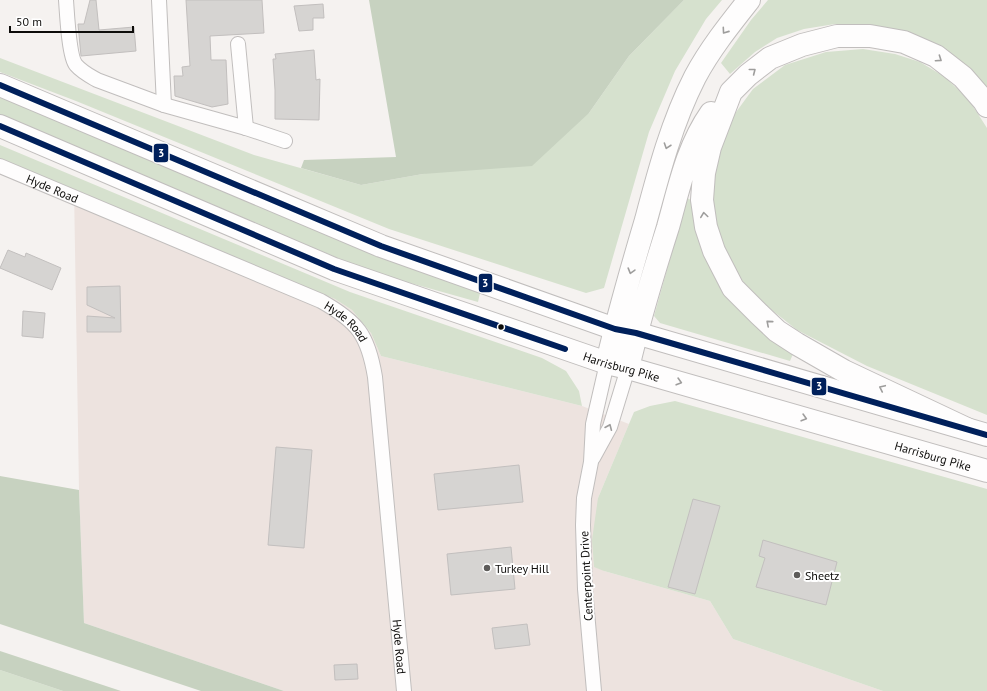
<svg xmlns="http://www.w3.org/2000/svg" width="987" height="691" font-family="'PT Sans',sans-serif">
<style>
.built{fill:#ede3df}
.green{fill:#d6e1ce}
.forest{fill:#c7d2c0}
.building{fill:#d6d4d2;stroke:#c2bfbe}
.lines{fill:none;stroke-linecap:round;stroke-linejoin:round}
.street-casing{stroke:#c1bebd;stroke-width:16}
.primary-casing{stroke:#c1bebd;stroke-width:24}
.highway-casing{stroke:#c1bebd;stroke-width:24}
.street{stroke:#fefdfd;stroke-width:14}
.primary{stroke:#fefdfd;stroke-width:22}
.highway{stroke:#fefdfd;stroke-width:22}
.bus-1-casing{stroke:#fff;stroke-width:9}
.bus-1{stroke:#00205b;stroke-width:6}
.oneway{stroke:#9e9d9c}
.bus-dot{fill:#0d0c0a;stroke:#fff;stroke-width:1.5}
.poi-dot{fill:#5e5c5a;stroke:#fff;stroke-width:1.5}
.labels{text-anchor:middle;dominant-baseline:central;stroke-width:4;stroke-linejoin:round;paint-order:stroke}
.street-label{font-size:12px;fill:#0d0c0a;stroke:#fff}
.poi-label{font-size:12px;fill:#0d0c0a;stroke:#fff;text-anchor:start}
.line-badge{stroke:#fff;stroke-width:1.5}
.badge-label{font-size:11px;text-anchor:middle;font-weight:bold;fill:#fff}
</style>
<rect width="100%" height="100%" fill="#f5f2f0"/>
<path class="built" d="M74,189L335,299L352,310L371,333L381,356L582,406L629,424L598,498L604,571L710,601L733,639L883,691H284L84,623L79,490Z"/>
<path class="green" d="M684,0H722L706,19L675,71L649,132L604,288L586,293L389,229L76,101L0,72V58L254,155L361,185L423,174L589,113L629,56Z
M768,0H987V95L868,25L835,24L804,29L777,38L755,52L730,74L721,63L751,20Z
M863,49L895,54L920,62L945,77L969,100L987,128V415L867,366L797,330L753,295L728,261L716,226L712,192L717,150L728,123L753,89L785,65L826,52Z
M0,97L377,256L480,293L478,302L371,272L0,116Z
M0,145L350,292L542,358L566,371L579,391L582,406L381,356L371,333L352,310L335,299L0,158Z
M687,198L693,201L730,297L752,323L793,354L790,361L660,323L654,316Z
M675,401L987,489V691H883L733,639L710,601L604,571L594,567L592,540L598,498L634,412L650,406Z
M0,670L63,691H0Z"/>
<path class="forest" d="M369,0H684L629,56L589,113L532,166L423,174L361,185L301,168L304,160L396,157Z
M0,476L79,490L84,623L284,691H201L0,624Z
M0,651L121,691H63L0,670Z"/>
<path class="building" d="M90,0H96L99,30L134,27L136,51L81,56L78,24H84Z
M186,0H262L264,33L210,36L211,60H226L228,104L212,107L175,96L174,76H183L182,67L190,66Z
M323,4L324,18H313V30L299,31L294,6Z
M314,50L316,80L320,79L319,120L275,119V90L273,59H276L275,54Z
M8,250L25,257L26,253L61,268L52,290L0,268Z
M120,286L121,332H87V316L115,318L87,305V287Z
M23,311L45,313L43,338L22,336Z
M276,447L312,450L304,548L268,545Z
M519,465L523,502L438,510L434,474Z
M693,499L720,506L695,594L668,587Z
M763,540L837,562L826,605L756,587L765,558L759,556Z
M511,547L515,589L451,595L447,554Z
M527,624L530,645L495,649L492,628Z
M357,664L358,679L335,680L334,665Z"/>
<g class="lines">
<defs>
<g id="street">
<path d="M66,0C67,13 69,57 76,65C82,72 90,76 97,80L164,105L246,128L285,141"/>
<path d="M159,0L164,105"/>
<path d="M238,44L246,128"/>
<path id="s1" d="M0,166L321,301C358,322 368,335 375,377L404,691"/>
<path d="M593,458L610,427L628,368"/>
<path d="M594,691L585,589L583,525L584,498L591,462L593,424L607,363"/>
</g>
<g id="primary">
<path d="M0,85L381,246L615,329L636,333L987,435"/>
<path id="s2" d="M0,126L334,269L607,363L628,368L987,471"/>
</g>
<path id="highway" d="M607,363C618,315 632,267 646,220C659,171 672,122 695,77C710,49 730,24 749,0
M628,368C639,320 653,274 668,227C679,188 687,147 711,113
M967,429L844,371L797,344L777,331L759,314L733,288L714,251L706,227L702,200L704,173L710,147L731,92L748,75L770,58L802,45L837,36H870L904,42L936,56L963,77L984,101L987,106"/>
</defs>
<use href="#street" class="street-casing"/>
<use href="#primary" class="primary-casing"/>
<use href="#highway" class="highway-casing"/>
<use href="#street" class="street"/>
<use href="#primary" class="primary"/>
<use href="#highway" class="highway"/>
<defs>
<path id="bus-1" d="M0,85L381,246L615,329L636,333L987,435
M0,126L334,269L565,349"/>
</defs>
<use href="#bus-1" class="bus-1-casing"/>
<use href="#bus-1" class="bus-1"/>
</g>
<defs><path id="oneway-chevron" d="M-2-3.5L2.5 0L-2 3.5" fill="none" stroke-width="1.6" stroke-linecap="round" stroke-linejoin="round"/></defs>
<g class="oneway">
<use href="#oneway-chevron" transform="translate(725 31) rotate(125)"/>
<use href="#oneway-chevron" transform="translate(939 59) rotate(34)"/>
<use href="#oneway-chevron" transform="translate(753 71) rotate(-38)"/>
<use href="#oneway-chevron" transform="translate(667 146) rotate(109)"/>
<use href="#oneway-chevron" transform="translate(704 215) rotate(-98)"/>
<use href="#oneway-chevron" transform="translate(631 271) rotate(106)"/>
<use href="#oneway-chevron" transform="translate(769 323) rotate(-139)"/>
<use href="#oneway-chevron" transform="translate(679 382) rotate(16)"/>
<use href="#oneway-chevron" transform="translate(882 388) rotate(-155)"/>
<use href="#oneway-chevron" transform="translate(804 418) rotate(16)"/>
<use href="#oneway-chevron" transform="translate(609 427) rotate(-67)"/>
</g>
<circle class="bus-dot" cx="501" cy="327" r="3.5"/>
<g class="poi-dot">
<circle cx="487" cy="568" r="4"/>
<circle cx="797" cy="575" r="4"/>
</g>
<g class="labels">
<g class="street-label">
<text stroke="none"><textPath href="#s1" startOffset="57">Hyde Road</textPath></text>
<text stroke="none"><textPath href="#s1" startOffset="381">Hyde Road</textPath></text>
<text stroke="none"><textPath href="#s2" startOffset="667">Harrisburg Pike</textPath></text>
<text stroke="none"><textPath href="#s2" startOffset="991">Harrisburg Pike</textPath></text>
<text transform="translate(586 576) rotate(-93)">Centerpoint Drive</text>
<text stroke="none"><textPath href="#s1" startOffset="717">Hyde Road</textPath></text>
</g>
<g class="poi-label">
<text x="495" y="568">Turkey Hill</text>
<text x="805" y="575">Sheetz</text>
</g>
</g>
<g class="line-badge">
<rect x="153" y="143" width="16" height="20" rx="4" fill="#00205b"/>
<rect x="478" y="273" width="15" height="20" rx="4" fill="#00205b"/>
<rect x="811" y="377" width="16" height="19" rx="4" fill="#00205b"/>
</g>
<g class="badge-label">
<text x="161" y="157">3</text>
<text x="485" y="287">3</text>
<text x="819" y="390">3</text>
</g>
<path d="M10 26v6h123v-6" fill="none" stroke="#0d0c0a" stroke-width="2"/>
<text x="16" y="26" font-size="12" fill="#0d0c0a" stroke="#ffffff" stroke-width="3" paint-order="stroke">50 m</text>
</svg>
